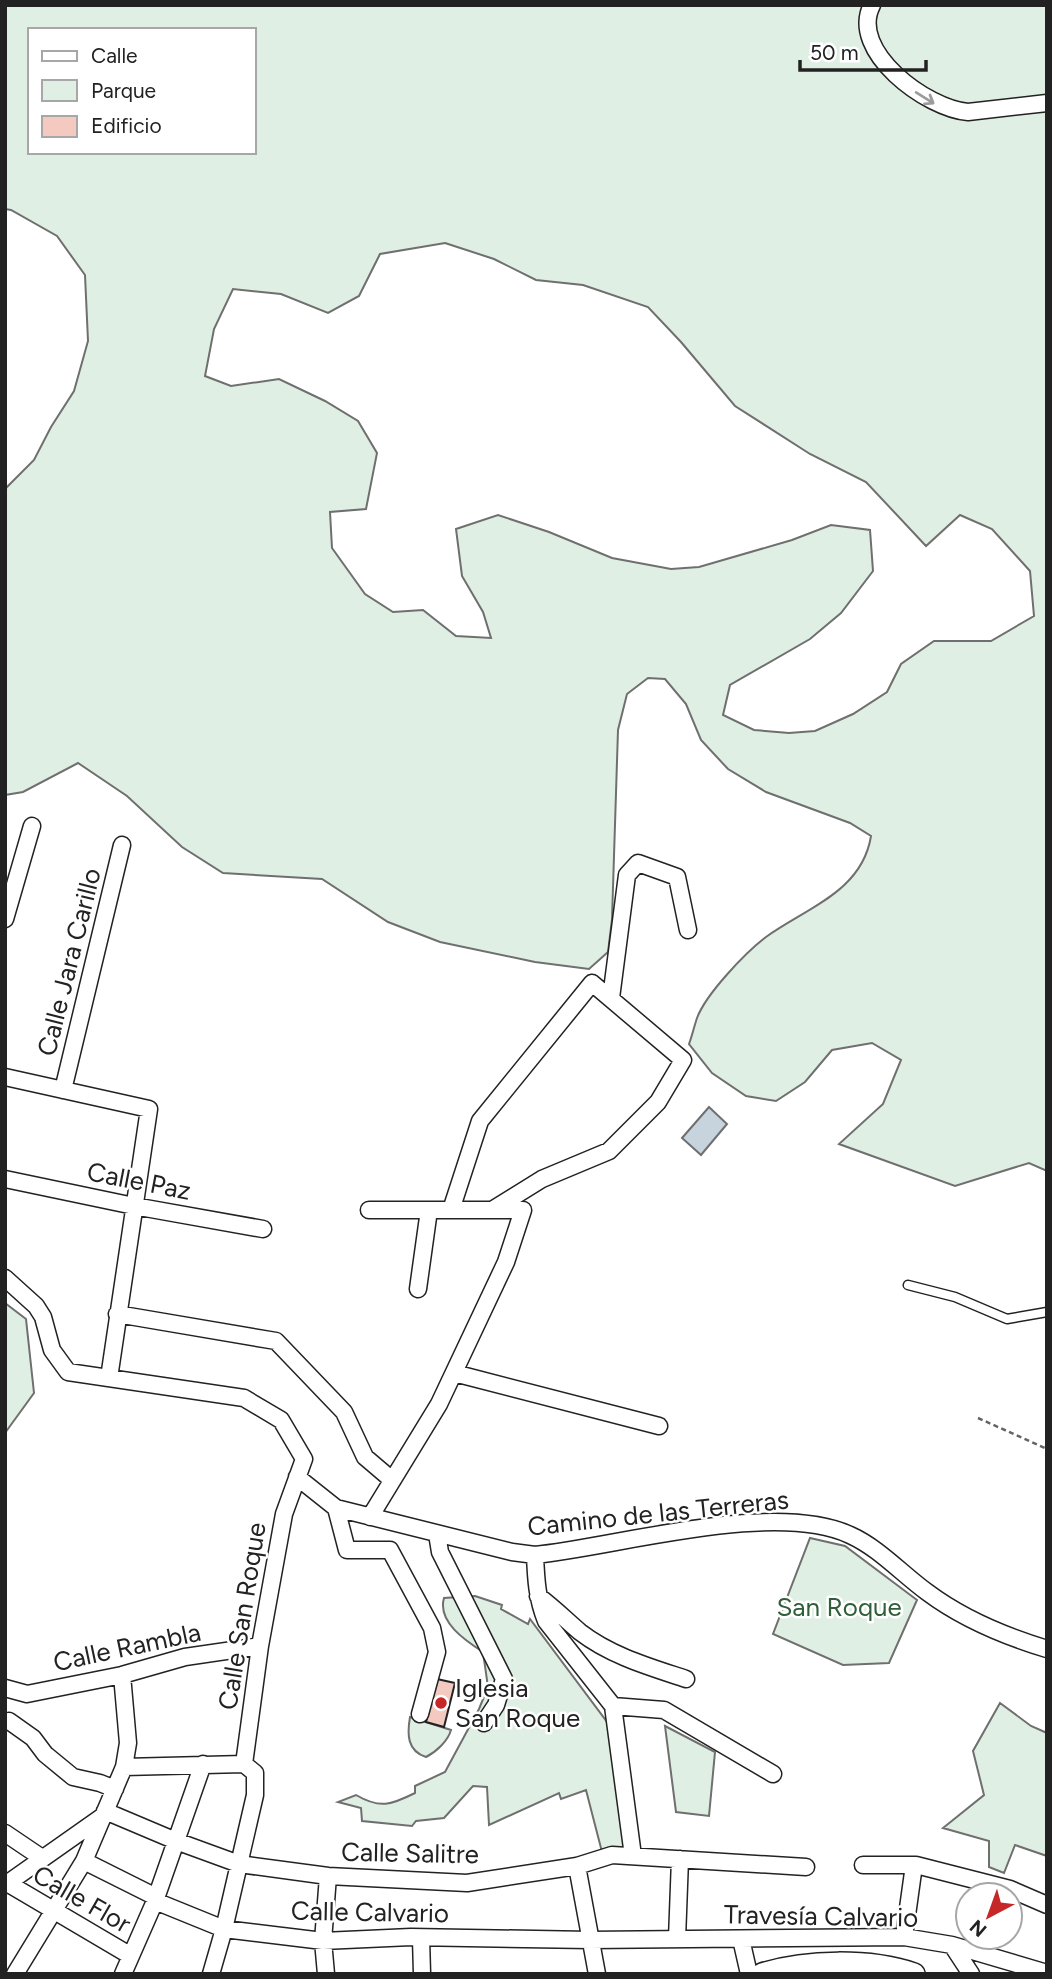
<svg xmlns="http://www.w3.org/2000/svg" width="1052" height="1979" font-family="Figtree,sans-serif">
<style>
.green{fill:#e0efe3;stroke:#6f6f6f;stroke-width:2;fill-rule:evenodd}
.water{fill:#c7d3dd;stroke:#6f6f6f;stroke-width:2}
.building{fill:#f3c9c0;stroke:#222;stroke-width:2}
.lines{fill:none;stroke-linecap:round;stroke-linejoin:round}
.service-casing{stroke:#222;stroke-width:11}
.minor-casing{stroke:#222;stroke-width:19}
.secondary-casing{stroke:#222;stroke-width:24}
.path{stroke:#646464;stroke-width:2.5;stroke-dasharray:5 3.5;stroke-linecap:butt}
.service{stroke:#fff;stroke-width:8}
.minor{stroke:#fff;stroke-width:16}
.secondary{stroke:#fff;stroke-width:21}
.oneway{stroke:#9c9c9c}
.poi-dot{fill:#c62828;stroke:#fff;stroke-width:2.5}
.labels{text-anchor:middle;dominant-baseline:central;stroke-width:5;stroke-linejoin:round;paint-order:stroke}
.street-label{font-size:26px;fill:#222;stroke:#fff}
.park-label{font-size:26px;fill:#2f5e38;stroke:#fff}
.poi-label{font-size:26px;fill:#222;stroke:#fff;text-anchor:start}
</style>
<rect width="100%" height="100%" fill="#fff"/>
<path class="green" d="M5,5H1047V1171L1029,1163L955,1186L839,1144L883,1104L901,1060L872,1043L832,1050L805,1082L776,1101L746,1096L712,1073L689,1044C692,1036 694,1027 697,1018C706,994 745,953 766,937C806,908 862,892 871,836L850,823L766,792L728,769L701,740L686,704L665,679L648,678L627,694L618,730L612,919L608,952L589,969L535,962L440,942L388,922L322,879L223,873L182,847L127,796L78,763L23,792L5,795V489L34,460L51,427L74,391L88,341L85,275L57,236L11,210L5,209ZM30,30H254V152H30ZM445,243L494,259L536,280L583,285L648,307L681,342L735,406L810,454L866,482L926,546L960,515L992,529L1030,571L1034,616L991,641H934L901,664L887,692L853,714L815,731L789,733L754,730L723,715L730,685L810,639L841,613L873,571L870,530L831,525L792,540L699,567L671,569L612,558L549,532L498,515L456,529L462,576L483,612L491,638L456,636L423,610L393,612L365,594L332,548L330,512L366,509L377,453L358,421L325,401L279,379L231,386L205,376L214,329L233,289L281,294L328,313L359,296L380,254Z
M5,1303L26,1319L34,1393L5,1433Z
M810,1538L845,1546L917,1600L889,1663L843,1665L773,1634Z
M475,1596L502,1605L501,1609L528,1624L530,1619L610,1726L625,1844L624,1851L602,1852L586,1790L561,1799L559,1793L489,1825L487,1787L473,1786L444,1818L416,1821L412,1826L362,1821L361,1808L338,1802L356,1795C380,1809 391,1805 415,1793V1786L445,1772L479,1709L488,1687L483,1652C466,1641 437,1622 444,1598Z
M1000,1703L1031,1726L1047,1733V1856L1015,1845L1004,1873L989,1867V1841L943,1828L984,1795L973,1751Z
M410,1717L451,1730C448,1741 436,1752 426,1757C407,1751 407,1734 410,1717Z
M665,1726L715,1752L709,1816L676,1812Z"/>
<path class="water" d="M709,1107L727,1124L701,1155L682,1138Z"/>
<path class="building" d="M437,1679L455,1683L444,1727L426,1722Z"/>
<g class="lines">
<defs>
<path id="service" d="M908,1285L955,1297L1007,1319L1047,1312"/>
<path id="minor" d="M872,5C848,51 927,109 968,112L1047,103
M5,919L32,826
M611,998L627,875L638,863L677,877L688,930
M5,1077L149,1109L109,1378
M63,1090L122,845
M5,1179L134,1206L263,1229
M369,1210H523L506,1262L439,1404L370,1517
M451,1210L480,1121L592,983L683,1060L658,1102L609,1151L542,1179L492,1210
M5,1278L36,1306L43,1317L52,1350L68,1372L244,1398L281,1420L304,1459L284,1514L260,1646L244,1764
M418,1289L429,1210
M117,1314L276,1341L344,1412L365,1457L392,1480
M454,1373L659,1426
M297,1477L336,1508L512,1552L535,1555C620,1546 774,1500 850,1535C879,1548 902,1574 927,1592C963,1619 1004,1636 1047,1649
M336,1508L347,1550H390L432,1628L437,1652L420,1714
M437,1534L440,1552L504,1679L496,1705L484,1723
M535,1555C536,1579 537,1599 546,1621L613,1706
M538,1596C553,1607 566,1620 580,1632C611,1656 650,1667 686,1679
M5,1688L27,1694L122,1675L185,1657L260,1646
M613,1706L664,1710L773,1774
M613,1706L633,1856
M9,1721L33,1738L45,1754L73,1777L100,1783L115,1789
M124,1767L244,1764
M105,1811L176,1841L239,1864L328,1876L467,1883L577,1866L612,1855L806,1867
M5,1833L42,1858
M84,1861L156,1897
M863,1865H916L1010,1889L1047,1905
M577,1866L597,1974
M9,1884L131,1956
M5,1885L103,1816
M155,1901L224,1929L323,1941L411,1937L590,1940L904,1937L952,1945L1047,1973
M904,1937L914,1865
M421,1938L422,1974
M677,1939L680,1859
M741,1939L749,1974
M952,1945L971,1974
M15,1974L84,1861L124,1767L128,1743L122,1675
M123,1974L155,1901L203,1764
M211,1974L224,1929L255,1795V1773L244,1764
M326,1974L323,1941L328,1876"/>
<path id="secondary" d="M762,1974C806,1960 870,1959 914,1974"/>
</defs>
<use href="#service" class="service-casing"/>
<use href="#minor" class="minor-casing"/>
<use href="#secondary" class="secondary-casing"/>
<path class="path" d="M978,1418L1047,1449"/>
<use href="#service" class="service"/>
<use href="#minor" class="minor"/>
<use href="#secondary" class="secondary"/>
</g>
<defs><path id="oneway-shaft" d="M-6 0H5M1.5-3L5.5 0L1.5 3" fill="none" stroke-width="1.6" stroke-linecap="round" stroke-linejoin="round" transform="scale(1.75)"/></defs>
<use class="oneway" href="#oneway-shaft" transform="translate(925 98) rotate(32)"/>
<circle class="poi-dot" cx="441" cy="1703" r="7"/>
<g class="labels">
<g class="street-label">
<text transform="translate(69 962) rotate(-76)">Calle Jara Carillo</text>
<text transform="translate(139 1181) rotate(11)">Calle Paz</text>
<text transform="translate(658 1513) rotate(-6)">Camino de las Terreras</text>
<text transform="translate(242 1616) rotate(-81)">Calle San Roque</text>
<text transform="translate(127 1647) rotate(-12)">Calle Rambla</text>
<text transform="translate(410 1853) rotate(1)">Calle Salitre</text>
<text transform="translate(82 1899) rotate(30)">Calle Flor</text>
<text transform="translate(370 1912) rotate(1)">Calle Calvario</text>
<text transform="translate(821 1916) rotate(1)">Travesía Calvario</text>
</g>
<g class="park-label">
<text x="839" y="1607">San Roque</text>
</g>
<g class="poi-label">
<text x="455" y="1688">Iglesia<tspan x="455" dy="30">San Roque</tspan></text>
</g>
</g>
<rect width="1052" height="1979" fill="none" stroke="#222222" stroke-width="14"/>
<rect x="28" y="28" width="228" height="126" fill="#ffffff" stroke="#a7a7a7" stroke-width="2"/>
<rect x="42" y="51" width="35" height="10" fill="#ffffff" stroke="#a7a7a7" stroke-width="2"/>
<text x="91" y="63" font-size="21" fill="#222222">Calle</text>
<rect x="42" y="80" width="35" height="21" fill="#e0efe3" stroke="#a7a7a7" stroke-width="2"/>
<text x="91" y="98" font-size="21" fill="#222222">Parque</text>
<rect x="42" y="116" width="35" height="21" fill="#f3c9c0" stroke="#a7a7a7" stroke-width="2"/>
<text x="91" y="133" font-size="21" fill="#222222">Edificio</text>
<g transform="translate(989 1916) rotate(221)"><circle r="33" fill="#ffffff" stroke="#a7a7a7" stroke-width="2"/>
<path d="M0-5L12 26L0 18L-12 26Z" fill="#c62828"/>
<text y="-10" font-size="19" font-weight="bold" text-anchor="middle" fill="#222222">N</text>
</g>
<path d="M800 60v10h126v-10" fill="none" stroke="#222222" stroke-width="3.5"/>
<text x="810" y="60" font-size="21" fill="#222222" stroke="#ffffff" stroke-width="5" paint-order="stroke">50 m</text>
</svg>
